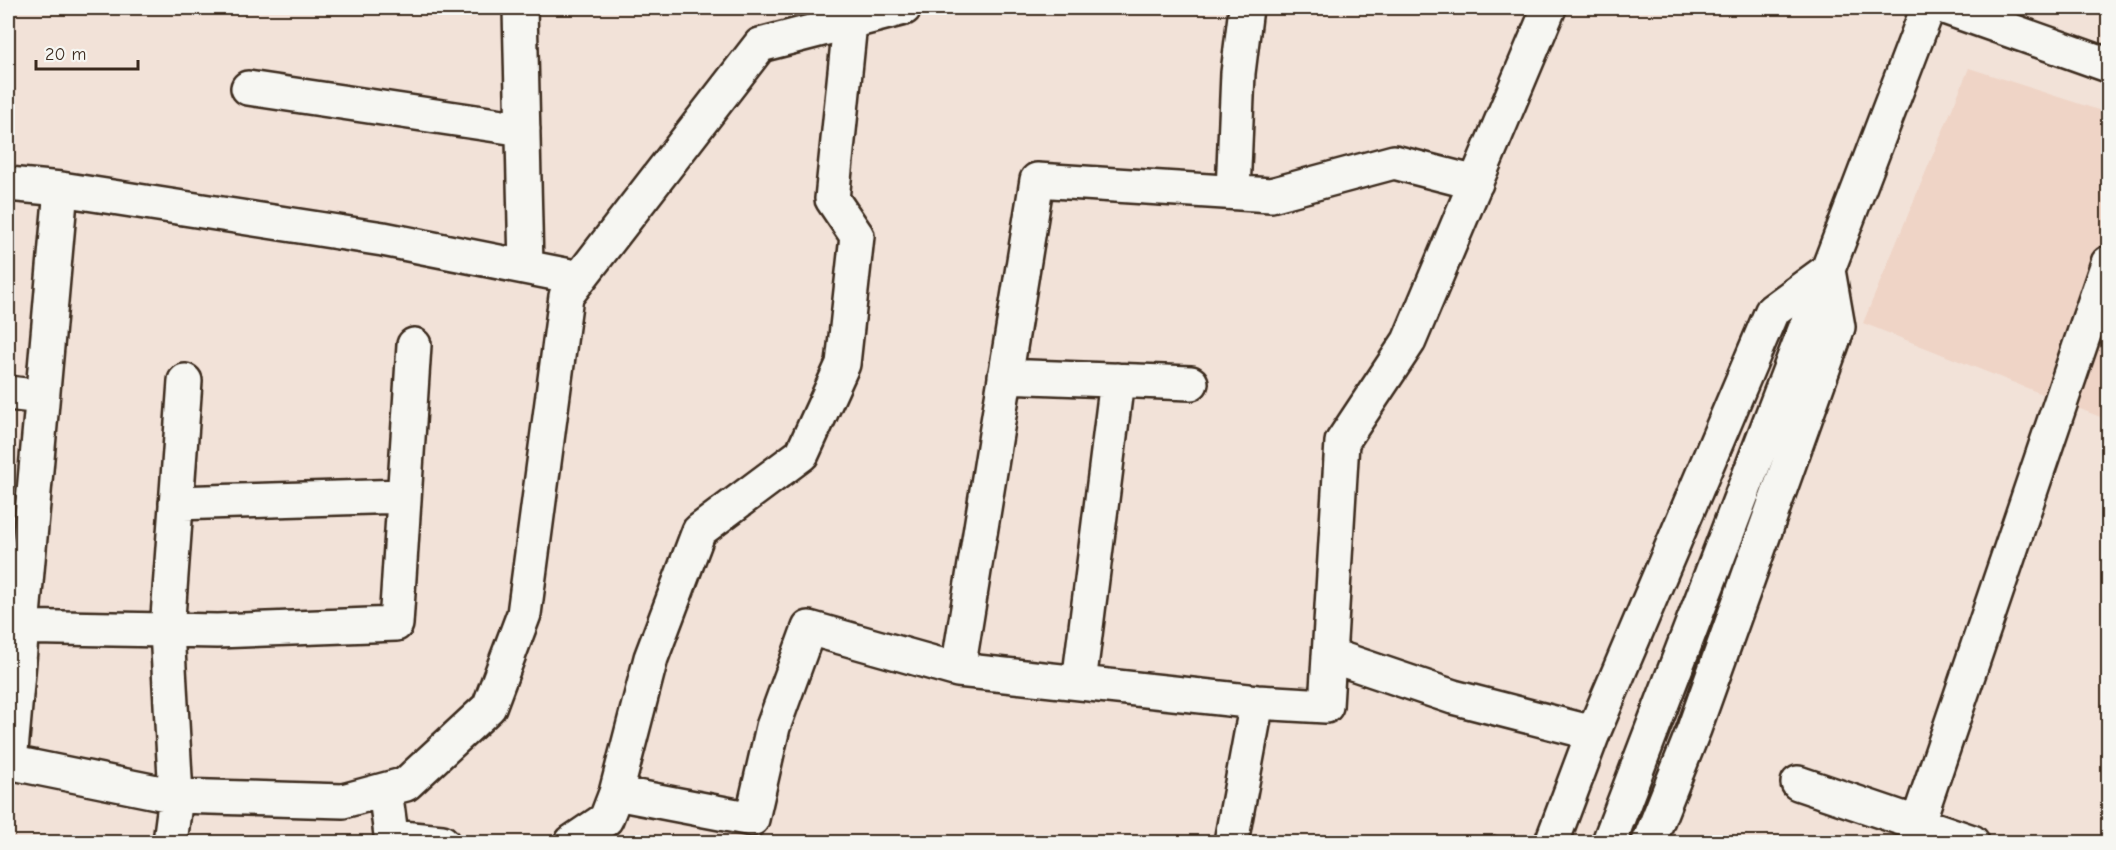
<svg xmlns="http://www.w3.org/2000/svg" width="2116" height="850" font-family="'Comic Neue',sans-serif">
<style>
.built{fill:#efd4c6}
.building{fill:url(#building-cross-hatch);stroke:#3b2a1e;stroke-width:1.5}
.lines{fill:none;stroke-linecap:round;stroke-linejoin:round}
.minor-casing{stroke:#3b2a1e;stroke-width:38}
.major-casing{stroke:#3b2a1e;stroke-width:38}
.minor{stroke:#f6f6f2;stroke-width:33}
.major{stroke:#f6f6f2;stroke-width:33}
</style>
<defs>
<pattern id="building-cross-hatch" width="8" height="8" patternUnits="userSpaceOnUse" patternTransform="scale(1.5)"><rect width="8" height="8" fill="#e7b29b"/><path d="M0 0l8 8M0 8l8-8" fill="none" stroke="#c79985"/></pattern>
</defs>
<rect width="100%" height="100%" fill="#f2e2d8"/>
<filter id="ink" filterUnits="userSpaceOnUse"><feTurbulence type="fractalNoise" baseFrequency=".0167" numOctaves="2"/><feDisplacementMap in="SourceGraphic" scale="12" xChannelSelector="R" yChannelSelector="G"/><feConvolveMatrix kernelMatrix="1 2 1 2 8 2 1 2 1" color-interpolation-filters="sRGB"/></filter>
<g filter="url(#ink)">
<path class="built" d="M1969,68L2108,113V420L1863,323Z"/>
<path class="building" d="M1494,835L1515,842H1491Z"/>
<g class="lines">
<defs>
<path id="minor" d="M520,8L526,267
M248,88L523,129
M8,184L61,189L383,239L580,278
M1233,192L1238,73L1246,8
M1005,376L1191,383
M8,393L42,397
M176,503L404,496
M8,627L217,631L396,624L414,345
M1329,655L1453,697L1593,733
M958,670L1037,180L1271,195L1394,162L1476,183
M1079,683L1117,380
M8,762L176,796L343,801L406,784L489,707L524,614L566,296L760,45L904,8
M10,762L61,189
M1798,783L1972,842
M385,790L392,842
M616,793L752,819L773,727L809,628L958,670L1257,702L1326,706L1342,442L1409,341L1549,8
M1917,825L2108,263
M392,837L442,842
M170,842L176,796L167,631L185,381
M572,842L606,819L616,793L651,658L699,531L802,454L843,364L857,236L832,199L850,23
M1231,842L1257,702"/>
<path id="major" d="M1947,8L2108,65
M1552,842L1593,733L1772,311L1828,270L1838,327L1694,729L1649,842
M1609,842L1928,8"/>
</defs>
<use href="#minor" class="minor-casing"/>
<use href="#major" class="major-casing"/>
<use href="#minor" class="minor"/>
<use href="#major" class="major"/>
</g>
</g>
<rect width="2116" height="850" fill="none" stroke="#f6f6f2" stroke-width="30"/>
<rect x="15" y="15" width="2086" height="820" fill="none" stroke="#3b2a1e" stroke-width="2" filter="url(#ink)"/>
<path d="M36 60v9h102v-9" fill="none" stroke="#3b2a1e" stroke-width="3"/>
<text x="45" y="60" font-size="18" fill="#3b2a1e" stroke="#f6f6f2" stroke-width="4.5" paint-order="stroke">20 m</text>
</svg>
